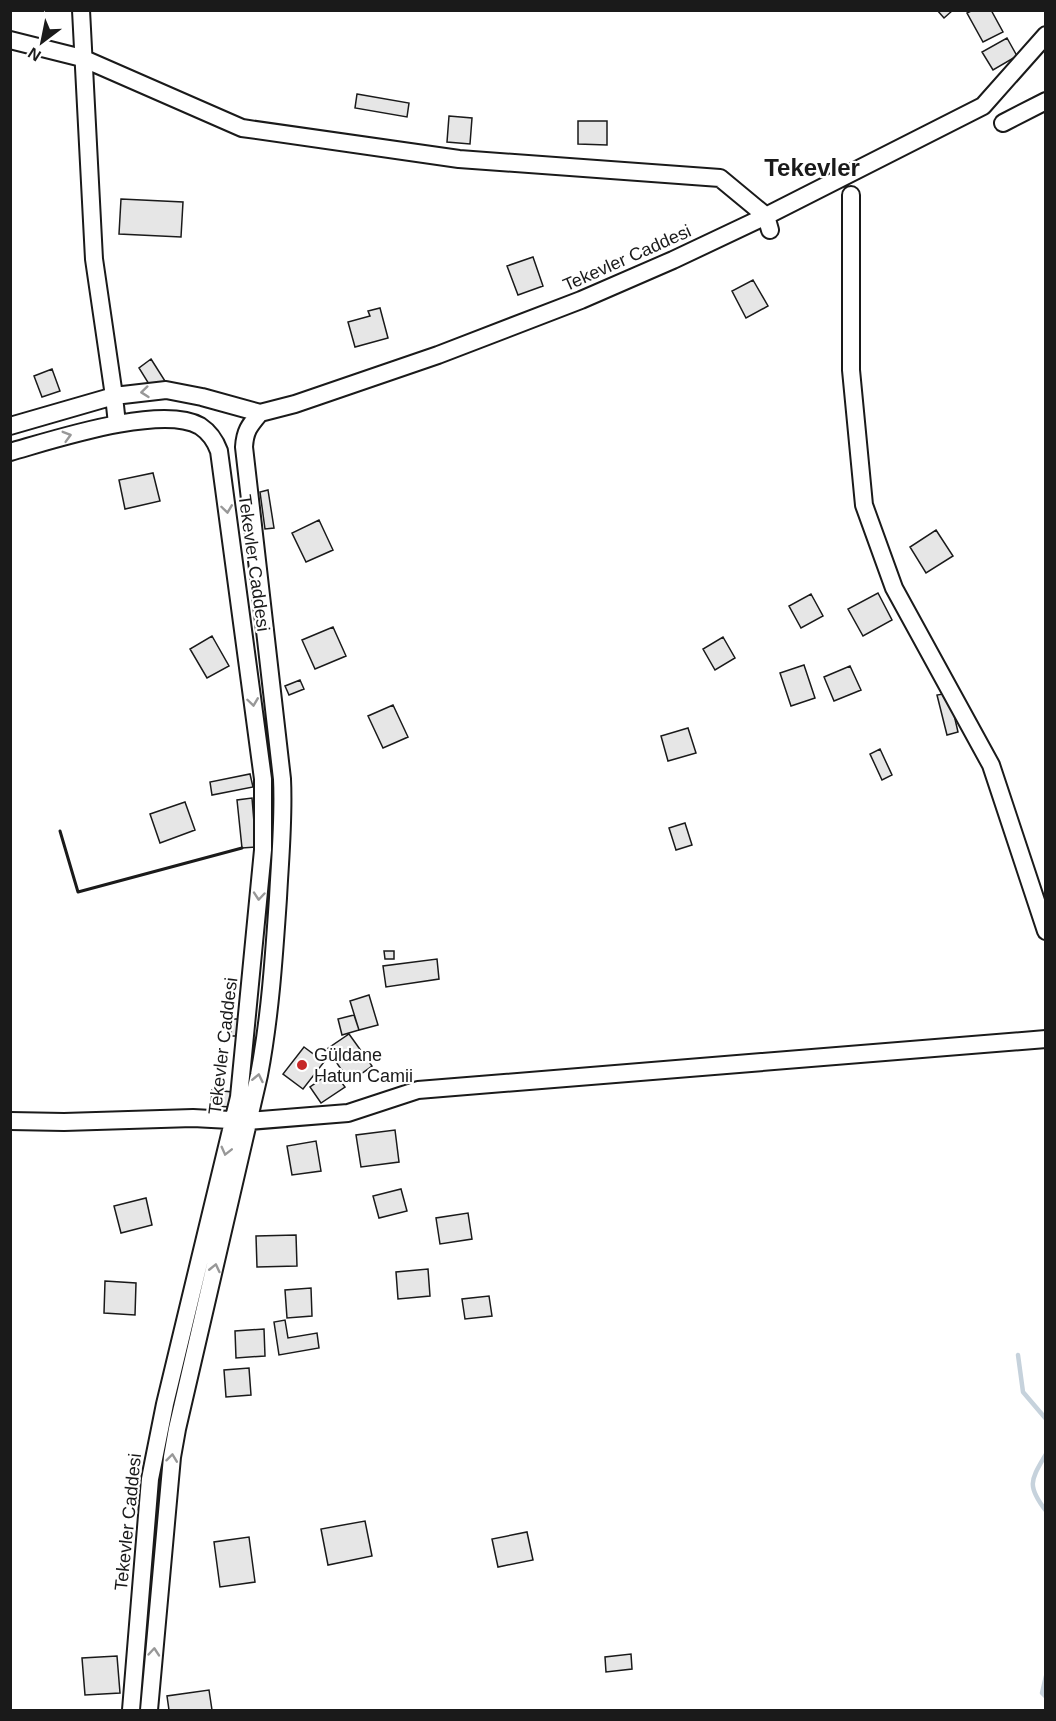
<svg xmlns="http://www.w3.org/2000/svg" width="1056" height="1721" font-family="Helvetica,sans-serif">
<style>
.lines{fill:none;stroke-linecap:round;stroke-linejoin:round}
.stream{stroke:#c6d2dc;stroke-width:4.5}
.building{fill:#e6e6e6;stroke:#1a1a1a;stroke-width:1.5}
.minor-casing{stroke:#1a1a1a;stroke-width:20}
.minor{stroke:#fff;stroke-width:16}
.wall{stroke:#1a1a1a;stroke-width:3}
.oneway{stroke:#989898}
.poi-dot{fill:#c62828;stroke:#fff;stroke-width:2}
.labels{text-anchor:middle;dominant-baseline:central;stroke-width:4.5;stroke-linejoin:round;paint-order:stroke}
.street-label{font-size:18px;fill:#1a1a1a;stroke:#fff}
.poi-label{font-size:18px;fill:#1a1a1a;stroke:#fff;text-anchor:start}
.district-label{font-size:24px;font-weight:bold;fill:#1a1a1a;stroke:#fff}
</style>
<rect width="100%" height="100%" fill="#fff"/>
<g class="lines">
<path class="stream" d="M1018,1355L1023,1392L1046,1419
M1046,1454C1031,1480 1026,1485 1046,1511
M1046,1676L1042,1693L1046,1697"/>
</g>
<path class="building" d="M937,10H953L944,18Z
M973,10H991L1003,32L983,42L967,13Z
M1007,38L1017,56L993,70L982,52Z
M357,94L409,103L407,117L355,108Z
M449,116L472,118L470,144L447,142Z
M578,121H607V145L578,144Z
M121,199L183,202L181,237L119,234Z
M533,257L543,286L518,295L507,266Z
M753,280L768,306L746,318L732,291Z
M380,308L388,338L355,347L348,322L370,316L368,311Z
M151,359L165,381L152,389L139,368Z
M52,369L60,391L42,397L34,376Z
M153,473L160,501L125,509L119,480Z
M268,490L274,528L265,529L260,492Z
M319,520L333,550L306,562L292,533Z
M936,530L953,556L926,573L910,547Z
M878,593L892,620L863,636L848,609Z
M811,594L823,616L801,628L789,606Z
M333,627L346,656L315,669L302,640Z
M212,636L229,666L207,678L190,649Z
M723,637L735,658L715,670L703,649Z
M804,665L815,698L791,706L780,673Z
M850,666L861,690L834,701L824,677Z
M300,680L304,689L289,695L285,686Z
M949,693L958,732L947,735L937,695Z
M393,705L408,737L383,748L368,716Z
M688,728L696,753L668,761L661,736Z
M880,749L892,775L882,780L870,754Z
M250,774L253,787L212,795L210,782Z
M252,798L256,847L242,848L237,800Z
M185,802L195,830L160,843L150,814Z
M685,823L692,845L676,850L669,828Z
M384,951H394V959H385Z
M437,959L439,979L386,987L383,966Z
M369,995L378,1025L359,1030L350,1001Z
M354,1015L359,1030L342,1035L338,1019Z
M231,1019H242V1036H231Z
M349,1034L372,1066L350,1082L327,1049Z
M304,1047L324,1062L303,1089L283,1074Z
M333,1071L345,1087L321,1103L310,1087Z
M212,1090L233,1092L232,1107L211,1106Z
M395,1130L399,1162L361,1167L356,1135Z
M316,1141L321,1171L292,1175L287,1146Z
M401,1189L407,1211L379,1218L373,1196Z
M146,1198L152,1225L121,1233L114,1206Z
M468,1213L472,1239L440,1244L436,1218Z
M296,1235L297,1266L257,1267L256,1236Z
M428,1269L430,1296L398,1299L396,1272Z
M105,1281L136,1283L135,1315L104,1313Z
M311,1288L312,1316L287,1318L285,1290Z
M489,1296L492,1316L465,1319L462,1299Z
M285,1320L288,1338L317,1333L319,1348L279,1355L274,1322Z
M264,1329L265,1356L236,1358L235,1331Z
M249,1368L251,1395L226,1397L224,1370Z
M365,1521L372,1556L328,1565L321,1529Z
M527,1532L533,1560L498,1567L492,1539Z
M249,1537L255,1582L220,1587L214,1542Z
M631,1654L632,1669L606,1672L605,1657Z
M117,1656L120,1693L85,1695L82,1658Z
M209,1690L212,1710H169L167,1696Z"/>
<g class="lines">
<defs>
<path id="minor" d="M81,10L94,259L114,396L117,424
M10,40L82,58L242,128L459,159L720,178L766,216L770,230
M1003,123L1046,101
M851,195V370L864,505L894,588L991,765L1046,931
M10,426L114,396L166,390L202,397L260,413L295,404L438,355L581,300L673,260L766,216L983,106L1046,35
M10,452C53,440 161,404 200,426C209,432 215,440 219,451L263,779V850L239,1097L165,1404L150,1479L131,1710
M10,1121L64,1122L193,1118L249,1121L348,1113L418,1090L1046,1039
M149,1710L172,1457L177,1429L259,1075C270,1017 274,957 278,898C280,858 284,819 282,779L244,447C245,430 250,425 260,413"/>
</defs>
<use href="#minor" class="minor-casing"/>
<use href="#minor" class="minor"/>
<path class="wall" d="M60,831L78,892L242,848"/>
</g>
<defs><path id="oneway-chevron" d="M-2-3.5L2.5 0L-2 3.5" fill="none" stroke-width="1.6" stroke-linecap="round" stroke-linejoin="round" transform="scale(1.5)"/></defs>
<g class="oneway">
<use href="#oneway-chevron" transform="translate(145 392) rotate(174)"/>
<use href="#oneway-chevron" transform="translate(67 436) rotate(-16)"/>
<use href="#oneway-chevron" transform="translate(227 509) rotate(82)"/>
<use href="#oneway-chevron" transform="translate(253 702) rotate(82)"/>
<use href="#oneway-chevron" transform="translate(259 896) rotate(95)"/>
<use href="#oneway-chevron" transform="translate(258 1078) rotate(-78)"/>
<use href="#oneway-chevron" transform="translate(226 1151) rotate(104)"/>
<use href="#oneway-chevron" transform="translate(215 1268) rotate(-77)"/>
<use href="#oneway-chevron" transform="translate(172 1458) rotate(-83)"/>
<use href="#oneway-chevron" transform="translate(154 1652) rotate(-85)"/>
</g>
<circle class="poi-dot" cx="302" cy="1065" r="6"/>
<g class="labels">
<g class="street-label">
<text transform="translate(627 258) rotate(-24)">Tekevler Caddesi</text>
<text transform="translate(254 563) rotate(82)">Tekevler Caddesi</text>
<text transform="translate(223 1046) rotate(-83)">Tekevler Caddesi</text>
<text transform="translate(128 1522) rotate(-84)">Tekevler Caddesi</text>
</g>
<g class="poi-label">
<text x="314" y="1055">Güldane<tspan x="314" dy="21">Hatun Camii</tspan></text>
</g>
<g class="district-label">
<text x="812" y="167">Tekevler</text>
</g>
</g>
<rect width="1056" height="1721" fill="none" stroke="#1a1a1a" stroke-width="24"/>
<g transform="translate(42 42) rotate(212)" stroke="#ffffff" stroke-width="4.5" paint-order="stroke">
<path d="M0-4.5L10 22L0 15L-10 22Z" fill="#1a1a1a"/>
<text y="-9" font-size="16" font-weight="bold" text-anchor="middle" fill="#1a1a1a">N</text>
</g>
</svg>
